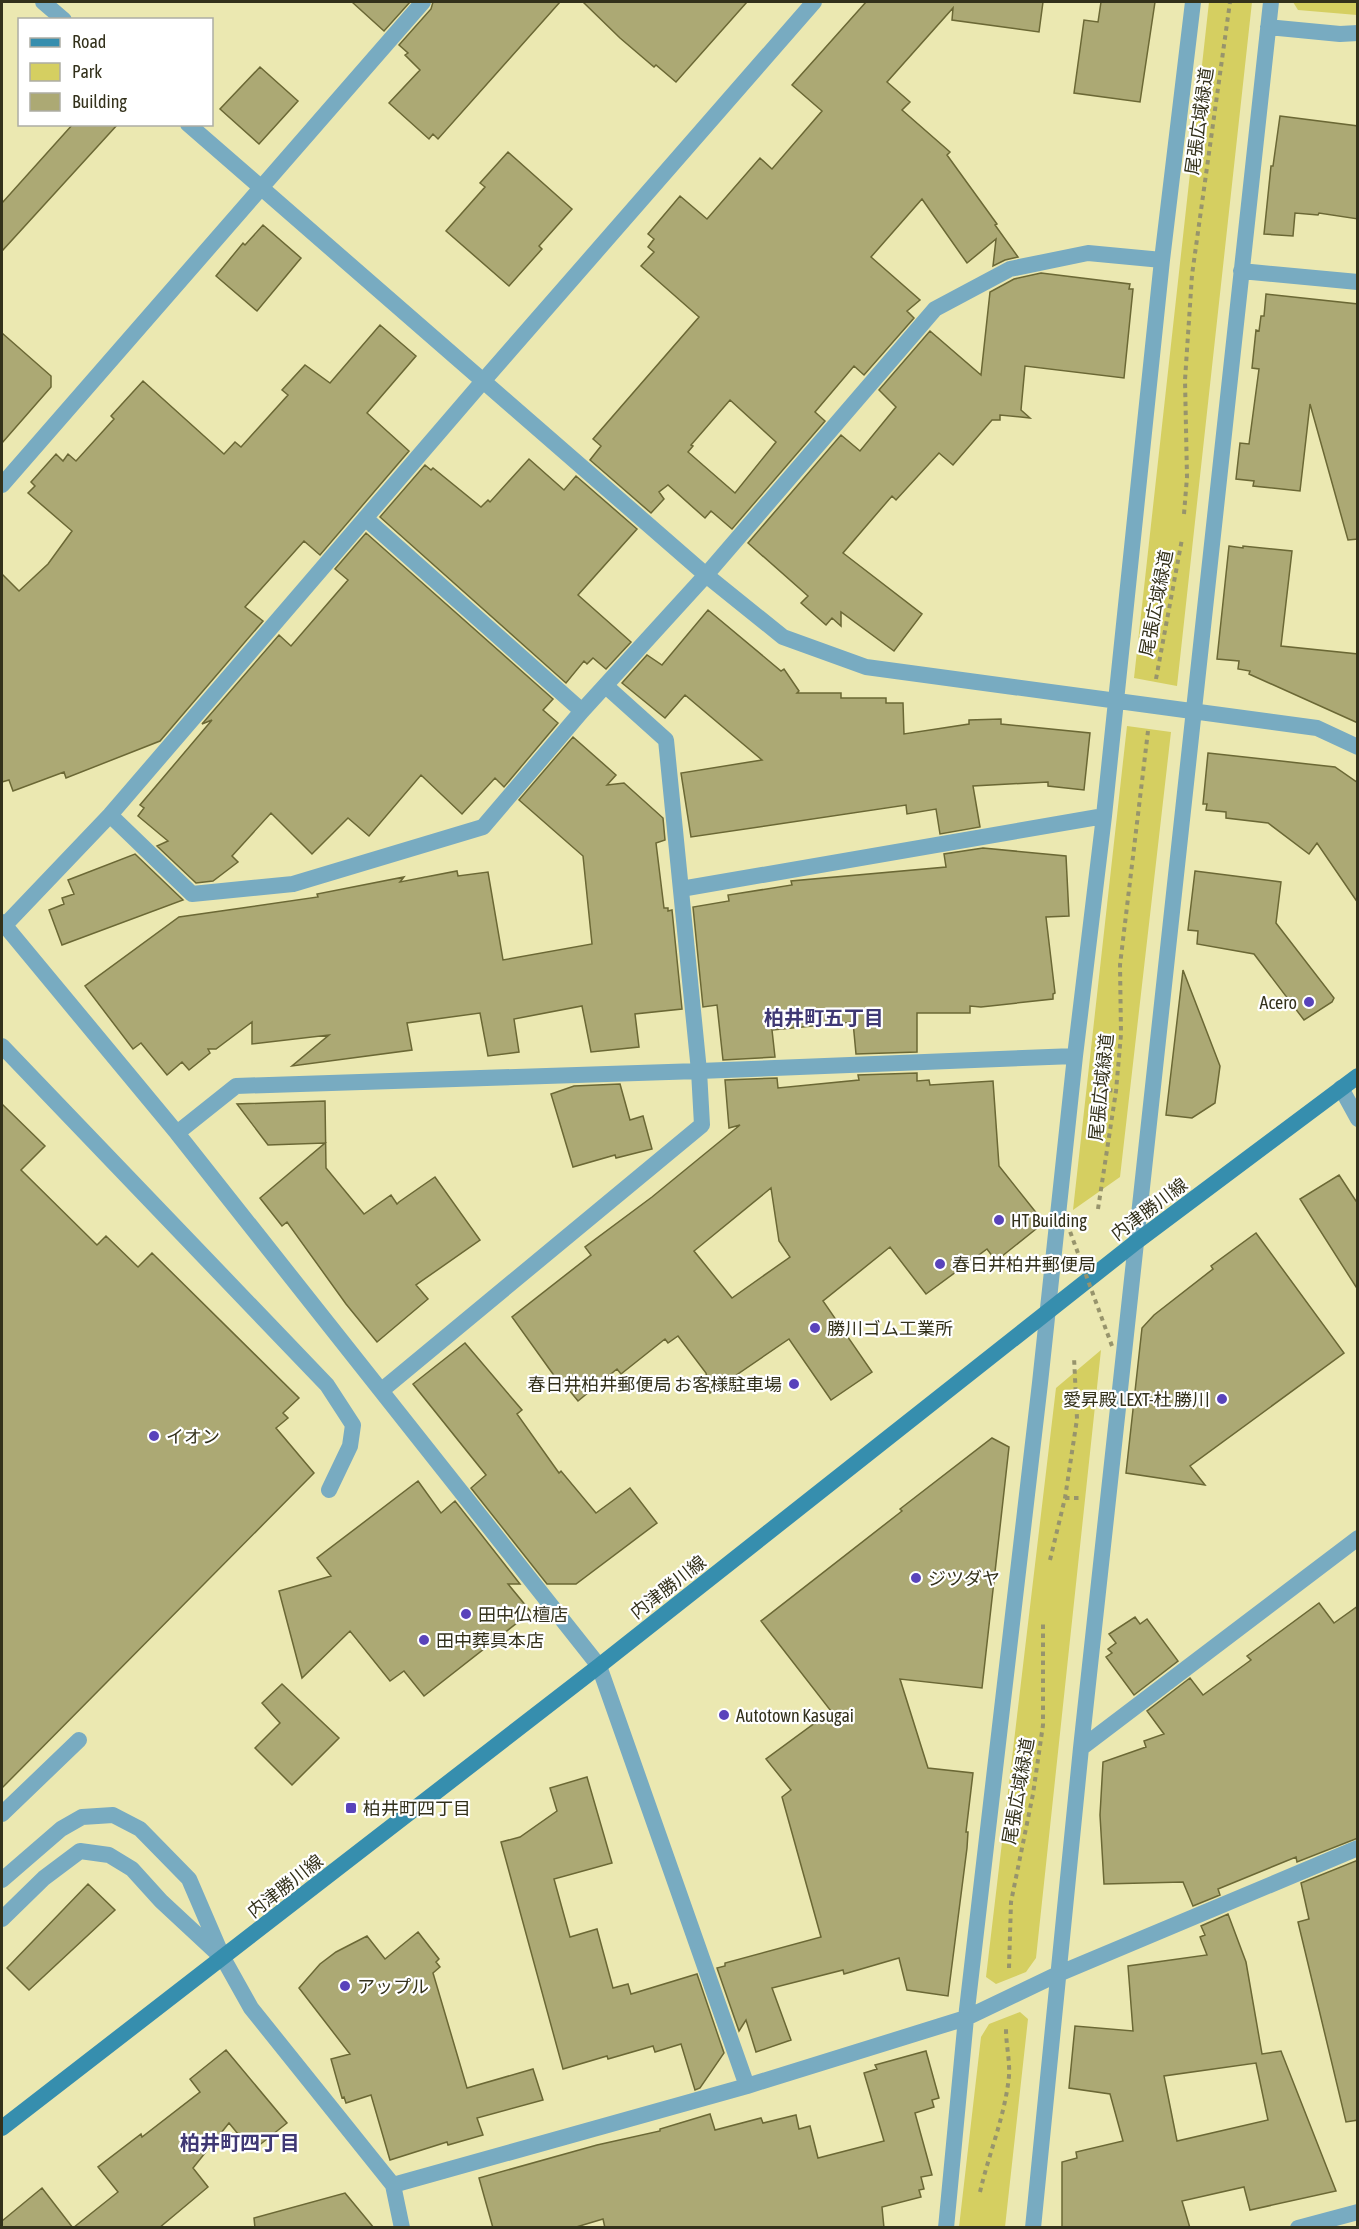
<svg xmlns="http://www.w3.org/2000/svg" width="1359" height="2229" font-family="'Asap Condensed','Noto Sans JP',sans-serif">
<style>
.green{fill:#d5cf61}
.building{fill:#aca974;stroke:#6b6835;stroke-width:1.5;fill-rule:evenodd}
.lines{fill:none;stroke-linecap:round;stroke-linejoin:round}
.path{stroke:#97946c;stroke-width:4;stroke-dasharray:4.5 4.5;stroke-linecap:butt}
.service{stroke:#78abc1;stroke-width:16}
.minor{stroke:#78abc1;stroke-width:16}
.secondary{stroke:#368eae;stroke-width:16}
.path-bridge{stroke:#97946c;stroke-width:4;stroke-dasharray:4.5 4.5;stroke-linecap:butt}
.poi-dot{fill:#5943bb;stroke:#fff;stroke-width:2}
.labels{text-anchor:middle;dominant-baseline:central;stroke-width:4.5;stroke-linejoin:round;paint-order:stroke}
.street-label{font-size:18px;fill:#33311b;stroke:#fff}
.poi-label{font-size:18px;fill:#33311b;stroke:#fff;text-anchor:start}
.neighbourhood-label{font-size:20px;font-weight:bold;fill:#3f3874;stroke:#fff}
</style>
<rect width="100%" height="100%" fill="#ebe8b1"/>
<path class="green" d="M1209,2H1252L1177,686L1134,678Z
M1293,2H1357V15L1298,10Z
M1127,726L1171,732L1120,1177L1073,1210Z
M1101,1350L1036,1958L1026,1972L996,1984L986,1977L1056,1388Z
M1020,2012L1028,2019L1005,2227H959L981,2037L989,2024Z"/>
<path class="building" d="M352,2H410L384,31Z
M433,2H560L438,139L433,134L429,139L389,103L420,70L405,55L408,53L399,45L431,9Z
M583,2H747L676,82L656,65L654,67L620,38Z
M866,2H1043L1039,32L952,20L953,8L887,82L910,102L902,110L950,152L947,155L997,224L995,225L1018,257L1005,260L993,266L996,239L967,263L922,199L871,257L920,300L907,311L914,318L864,375L854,366L815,412L825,421L732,529L711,511L705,518L668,485L659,492L664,499L651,513L590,460L601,446L593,439L699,317L641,266L654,252L648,247L654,239L648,234L680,196L707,219L760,158L772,169L822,111L792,85ZM730,400L776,442L735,493L688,452L693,446L691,445Z
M1101,2H1155L1140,102L1074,93L1084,20L1098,22Z
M260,67L298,101L259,144L220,109Z
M1280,116L1358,126V219L1319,213L1318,215L1295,213L1293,236L1264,234L1271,166H1273Z
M73,124H118L2,251V203Z
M508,152L572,209L539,246L542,249L509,286L446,231L485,187L480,183Z
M263,225L301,258L257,311L216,276L243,243L245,245Z
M1041,273L1130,284L1129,289H1133L1124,378L1025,366L1021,410L1030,418L1000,415V420H992L953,465L939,453L896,500L892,496L843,553L922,614L894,651L841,612V626L832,618L826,625L801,603L808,596L748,543L841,435L860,451L896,407L879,390L930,331L981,375L990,292L1014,279Z
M1266,294L1358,304V539L1348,540L1310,404L1300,491L1253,486L1254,481L1236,479L1240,443L1249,444L1259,369L1252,368L1256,330L1259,331L1261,316H1264Z
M380,325L416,356L367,413L409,451L320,555L304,541L245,607L263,621L160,741L66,778L64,772L13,791L9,780L2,782V574L19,591L48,564L72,531L28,493L35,486L31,482L56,454L63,461L68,454L76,461L114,419L111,416L143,381L224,454L235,442L241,447L288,395L282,390L305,365L330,383Z
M2,333L51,376V387L2,443Z
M529,459L564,490L576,476L637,529L578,595L631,642L606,669L593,658L587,664L584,661L566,683L380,517L425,465L431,470L433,468L481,507L488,500L490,502Z
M366,533L553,699L543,710L558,723L504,787L495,778L462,814L421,775L369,836L348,818L312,854L271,813L232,856L238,862L213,881L196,883L157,846L168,841L138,816L144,808L140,805L212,720L202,724L279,635L291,646L348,580L335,569Z
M1229,546L1243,548V546L1292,551L1281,646L1358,654V723L1249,674L1250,671L1238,669L1239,661L1217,659Z
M708,610L781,671L784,669L799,691L797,693H841V698H886V703H903L904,734L969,724V720L1001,719V724L1090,733L1084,790L1048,786V782L973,786L980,827L940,834L936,809L907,814L906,805L691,837L681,773L762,760L685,695L665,718L622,683L647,655L662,665Z
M573,737L616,775L607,785L624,783L663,818L665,840L656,843L664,908H668V911L672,910L682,1009L635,1014L639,1047L591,1052L582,1006L514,1019L519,1052L488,1056L480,1013L407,1023L412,1050L292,1066L329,1035L252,1044V1022L216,1049H208L210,1053L189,1070L182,1062L167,1075L141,1043L133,1049L85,986L179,917L318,897L317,894L404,877L400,882L457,871L458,876L488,872L503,960L592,944L583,856L519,800Z
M1208,753L1335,767L1358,783V903L1317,843L1309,854L1268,823L1226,818V812L1206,810L1207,804H1203Z
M983,848L1066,856L1069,916L1046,917L1055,993L1053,994V999L981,1007L970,1006V1013H917V1052L856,1054L853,1022L772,1030L775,1057L723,1060L717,1005L703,1007L693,907L729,901L728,895L792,885L791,881L946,867L944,854Z
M135,854L183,900L62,945L49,910L64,904L62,898L74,894L68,880Z
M1195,871L1281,882L1276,923L1334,998L1332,1002L1304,1020L1254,954L1197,944L1198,931L1188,930Z
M1183,970L1220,1066L1215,1103L1192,1118L1166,1115Z
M917,1073V1081L929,1080L930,1085L993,1081L999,1166L1038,1215L1035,1218L1037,1221L1032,1225L1036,1229L996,1261L987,1249L926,1294L890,1247L823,1301L872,1372L831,1400L789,1339L710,1393L706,1373L678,1336L668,1343L665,1339L621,1374L617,1369L578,1401L560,1379L558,1381L512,1317L591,1255L585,1247L652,1197L740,1125L729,1128L725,1080L777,1078L778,1088L859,1080L858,1075ZM771,1188L779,1241L790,1257L732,1298L694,1251Z
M620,1084L630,1120L643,1116L652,1149L616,1158L615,1155L573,1167L551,1094L574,1086Z
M325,1101L326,1168L364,1214L391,1195L397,1204L399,1202L435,1177L480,1240L416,1285L428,1299L377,1342L346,1304L287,1222L282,1226L260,1198L325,1143L268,1145L237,1104Z
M2,1104L45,1146L21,1170L97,1245L106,1236L138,1267L152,1253L299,1398L283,1413L288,1418L276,1428L314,1473L2,1788Z
M1339,1175L1358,1204V1290L1300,1199Z
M1256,1233L1344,1353L1190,1466L1205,1485L1126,1473L1142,1328L1154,1315L1213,1269L1211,1266Z
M465,1343L522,1410L517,1414L559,1473L561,1471L596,1513L630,1488L657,1523L576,1584H547L471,1488L486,1475L413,1384Z
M992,1438L1009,1447L982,1688L900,1679L928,1768L973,1773L966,1832H968L967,1848L948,1996L907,1990L899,1958L844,1974L843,1970L772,1988L791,2040L756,2052L746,2020L739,2031L717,1968L725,1966V1963L821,1937L782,1797L791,1790L766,1759L831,1711L761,1621L902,1511L900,1509Z
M418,1481L441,1513L455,1501L520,1584H508L531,1612L424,1696L404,1671L390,1681L350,1631L302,1678L279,1591L331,1576L317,1558Z
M1319,1603L1334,1623L1358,1606V1838L1297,1862L1296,1857L1218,1889L1220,1895L1193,1906L1183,1882L1104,1884L1100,1815L1103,1762L1146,1747L1144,1741L1164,1734L1147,1711L1190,1678L1203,1695L1251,1660L1247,1656Z
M1135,1617L1140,1624L1147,1619L1178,1661L1134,1695L1106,1657L1112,1653L1108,1649L1116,1643L1109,1634Z
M282,1684L339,1738L292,1785L255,1748L280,1723L262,1703Z
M587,1777L612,1863L554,1879L570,1937L597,1929L613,1988L628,1984L631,1994L697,1974L724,2053L700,2088L695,2090L681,2044L655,2052L653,2046L608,2059L607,2056L563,2069L501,1842L520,1837L557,1811L550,1788Z
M1358,1860V2120L1346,2122L1298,1922L1309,1919L1301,1883Z
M88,1884L115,1910L29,1990L7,1968Z
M1228,1914L1246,1962L1262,2054L1281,2051L1336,2191L1250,2210L1244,2187L1182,2201L1190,2228H1062V2162L1077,2158L1076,2152L1123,2141L1110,2094L1069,2088L1075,2026L1133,2031L1128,1966L1207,1955L1200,1937L1205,1935L1201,1926ZM1256,2063L1268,2120L1177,2141L1164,2076Z
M418,1932L439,1959L436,1962L440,1967L433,1973L467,2088L533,2069L543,2100L477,2118L483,2135L448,2145L447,2142L390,2160L371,2095L346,2103L344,2097L342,2098L331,2059L350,2054L299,1988L320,1964L336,1952L367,1936L385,1959Z
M226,2050L287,2123L252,2151L229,2123L193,2168L208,2187L159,2228H73L118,2192L98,2167L141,2134L142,2137L200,2092L190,2079Z
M926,2051L939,2098L932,2100L934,2107L915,2113L932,2175L921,2177L924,2189L919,2190L921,2197L882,2207L884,2228H605L603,2219L573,2228H493L479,2178L597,2145L660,2131V2129L710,2114L715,2130L761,2118L763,2123L796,2115L799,2129L810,2126L818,2158L884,2141L864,2073L877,2069L875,2065Z
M42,2188L73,2228H2V2221Z
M345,2193L374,2228H255L254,2218Z"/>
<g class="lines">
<path class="path" d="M1184,514L1187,477L1185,380L1192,275L1230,2
M1156,679L1182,539
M1099,1089L1116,1091
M1098,1209L1116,1091L1121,1034L1120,965L1148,731
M1065,1498H1080
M1050,1560L1065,1498L1077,1419L1074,1357
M1009,1968L1011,1902L1033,1794L1043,1725V1622
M980,2192C989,2153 1005,2116 1009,2076C1010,2060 1006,2045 1006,2029"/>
<path class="service" d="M2,1046L327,1385L353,1425L350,1446L329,1490
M2,1814L79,1740
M2,1880L61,1829L82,1817L113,1815L140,1829L189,1879L223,1958
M2,1919L44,1878L80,1851L109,1855L132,1869L161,1901L218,1954"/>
<path class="minor" d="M43,2L64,20
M1268,27L1340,34L1358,33
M188,124L706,575L783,637L866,667L1317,728L1358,747
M1241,271L1358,282
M2,485L423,2
M365,518L582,711
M110,815L192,894L293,884L483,827L582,711L706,575L935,309L1010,269L1088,253L1162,260
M681,889L1104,816
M2,922L177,1133L599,1666L747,2086
M5,925L110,815L484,380L814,2
M1341,1088L1358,1119
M177,1133L236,1086L699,1071L1075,1056
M382,1390L702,1125L699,1071L666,740L607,687
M1081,1748L1358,1538
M223,1958L251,2008L393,2185L402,2228
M393,2185L747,2086L966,2018L1058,1974L1358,1848
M946,2228L966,2018L1040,1383L1075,1056L1104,816L1162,260L1193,2
M1033,2228L1081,1748L1271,2
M1298,2228L1358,2212"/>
<path class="secondary" d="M2,2128L599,1666L1136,1242L1358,1076"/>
<path class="path-bridge" d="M1064,1215L1112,1346"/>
</g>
<g class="poi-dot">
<circle cx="1309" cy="1002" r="6"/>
<circle cx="999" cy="1220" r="6"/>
<circle cx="940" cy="1264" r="6"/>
<circle cx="815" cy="1328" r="6"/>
<circle cx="794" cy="1384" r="6"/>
<circle cx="1222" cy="1399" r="6"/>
<circle cx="154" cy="1436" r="6"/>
<circle cx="916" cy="1578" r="6"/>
<circle cx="466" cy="1614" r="6"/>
<circle cx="424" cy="1640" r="6"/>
<circle cx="724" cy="1715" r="6"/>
<rect x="345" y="1802" width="12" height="12" rx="3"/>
<circle cx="345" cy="1986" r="6"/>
</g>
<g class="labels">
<g class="street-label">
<text transform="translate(1199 121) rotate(-82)">尾張広域緑道</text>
<text transform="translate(1156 603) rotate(-79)">尾張広域緑道</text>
<text transform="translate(1101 1087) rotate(-84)">尾張広域緑道</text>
<text transform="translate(1149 1209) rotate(-37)">内津勝川線</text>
<text transform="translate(668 1587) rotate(-38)">内津勝川線</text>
<text transform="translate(1018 1791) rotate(-80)">尾張広域緑道</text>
<text transform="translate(285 1886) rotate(-38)">内津勝川線</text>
</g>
<g class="poi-label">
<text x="1297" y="1002" text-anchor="end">Acero</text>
<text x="1011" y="1220">HT Building</text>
<text x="952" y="1264">春日井柏井郵便局</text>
<text x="827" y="1328">勝川ゴム工業所</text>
<text x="782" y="1384" text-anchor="end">春日井柏井郵便局 お客様駐車場</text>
<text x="1210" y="1399" text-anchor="end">愛昇殿 LEXT-杜 勝川</text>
<text x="166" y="1436">イオン</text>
<text x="928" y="1578">ジツダヤ</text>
<text x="478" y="1614">田中仏檀店</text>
<text x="436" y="1640">田中葬具本店</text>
<text x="736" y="1715">Autotown Kasugai</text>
<text x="363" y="1808">柏井町四丁目</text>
<text x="357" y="1986">アップル</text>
</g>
<g class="neighbourhood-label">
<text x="824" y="1017">柏井町五丁目</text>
<text x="240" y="2142">柏井町四丁目</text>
</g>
</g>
<rect width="1359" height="2229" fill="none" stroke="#33311b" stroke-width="6"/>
<rect x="18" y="18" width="195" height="108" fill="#ffffff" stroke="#adada4" stroke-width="1.5"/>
<rect x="30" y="38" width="30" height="9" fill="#368eae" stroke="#adada4" stroke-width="1.5"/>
<text x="72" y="48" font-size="18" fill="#33311b">Road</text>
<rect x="30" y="63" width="30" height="18" fill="#d5cf61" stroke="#adada4" stroke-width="1.5"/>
<text x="72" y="78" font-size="18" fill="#33311b">Park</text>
<rect x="30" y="93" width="30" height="18" fill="#aca974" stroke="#adada4" stroke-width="1.5"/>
<text x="72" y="108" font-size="18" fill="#33311b">Building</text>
</svg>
